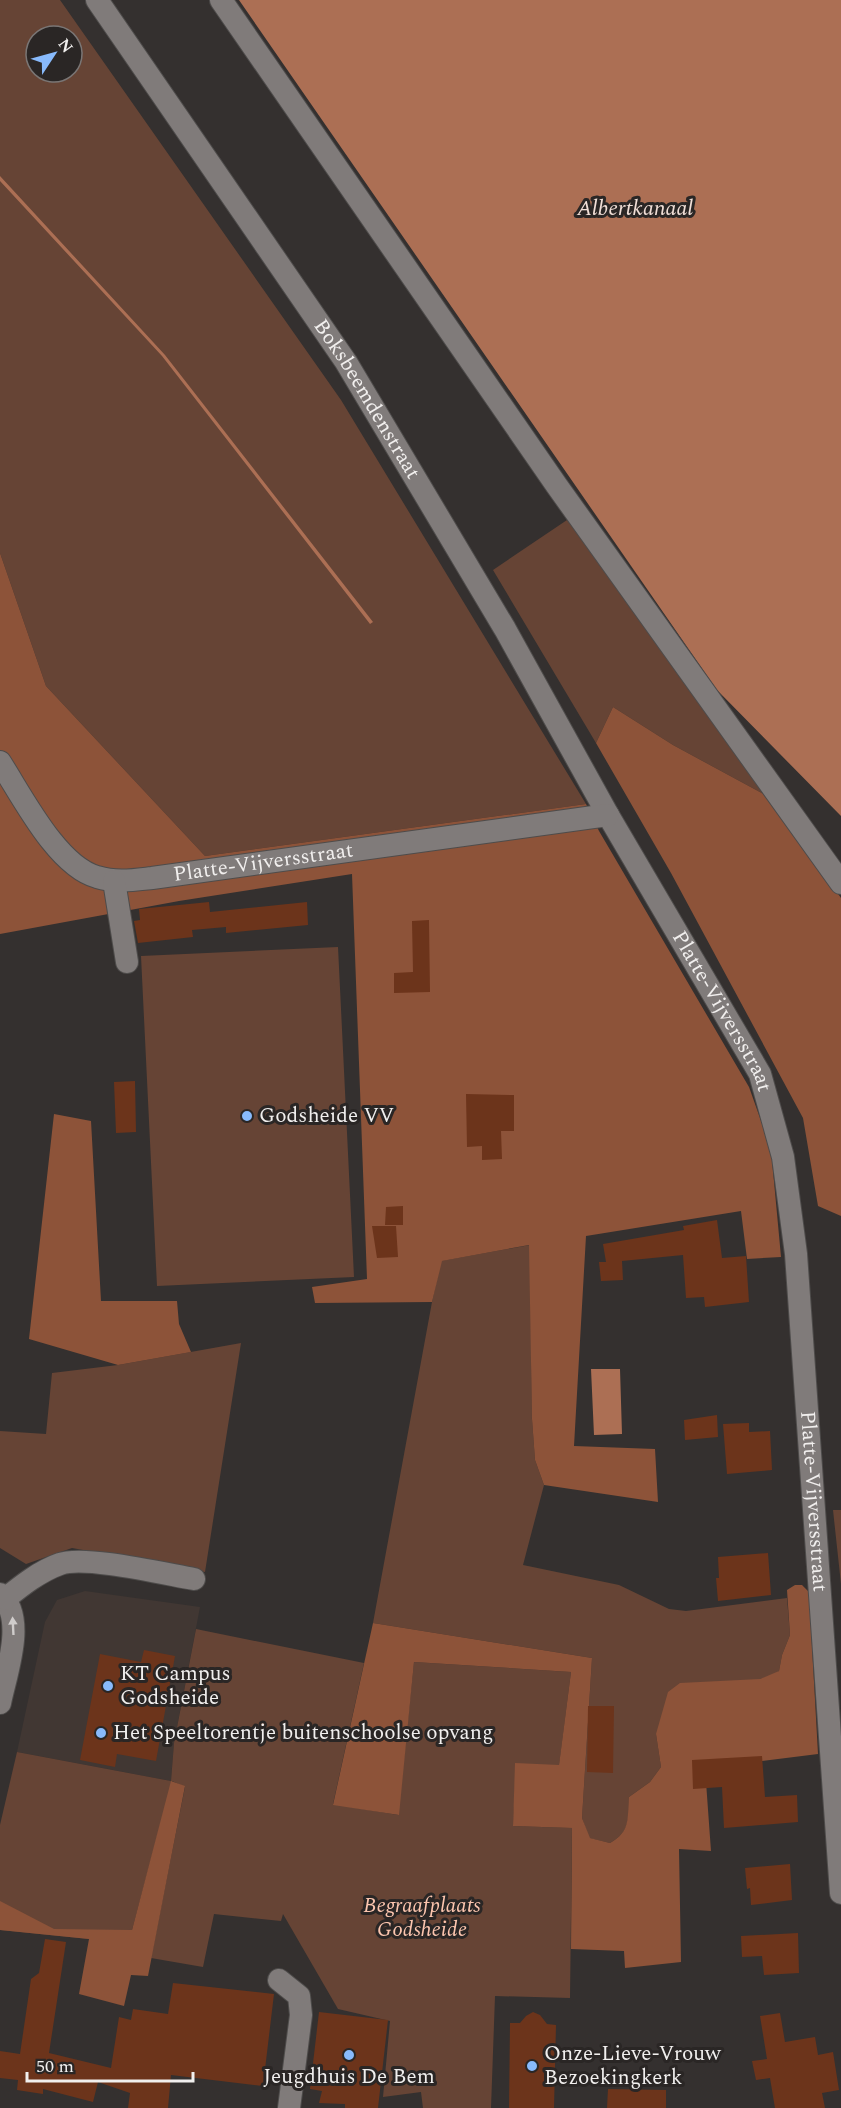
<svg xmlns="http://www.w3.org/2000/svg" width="841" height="2108" font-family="Spectral,serif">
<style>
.built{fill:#413733}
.green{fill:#664435;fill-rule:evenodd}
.forest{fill:#8d5339}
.water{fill:#ac6f54}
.building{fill:#6c341b}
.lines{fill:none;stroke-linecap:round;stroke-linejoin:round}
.minor-casing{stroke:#4e4c4b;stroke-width:24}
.minor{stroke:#807b7a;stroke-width:22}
.oneway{fill:#cfcccb}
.poi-dot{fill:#88bafc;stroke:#2a2625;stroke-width:2}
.labels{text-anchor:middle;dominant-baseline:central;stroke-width:6;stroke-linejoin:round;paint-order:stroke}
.street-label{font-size:21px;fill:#f1efee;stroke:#2a2625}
.poi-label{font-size:21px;fill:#f1efee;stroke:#2a2625;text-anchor:start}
.park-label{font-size:21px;font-style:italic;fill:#fdc6af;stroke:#2a2625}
.water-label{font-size:22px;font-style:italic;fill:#f1dfd7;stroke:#2a2625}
</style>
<rect width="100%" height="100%" fill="#34302f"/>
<path class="built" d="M85,1591L200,1607L174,1743L171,1781L17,1752L45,1622L57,1600Z"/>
<path class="green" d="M0,0H60L341,400L586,804L205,856L46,686L0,553ZM36,36H72V72H36Z
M570,518L769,797L673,745L613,707L596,743L493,570Z
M338,947L354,1277L157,1286L141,956Z
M530,1245L532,1419L535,1460L544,1485L523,1565L619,1585L669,1609L686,1611L787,1598L790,1635L782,1655L779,1671L772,1676L760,1679L656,1734L661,1767L650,1782L629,1797C628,1819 631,1831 610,1843L589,1838L582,1818L592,1658L373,1623L432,1302L441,1261Z
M241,1343L205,1572L72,1548L26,1564L0,1548V1431L46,1434L52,1373L118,1365Z
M833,1510H841V1584Z
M196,1629L364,1663L333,1804L398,1815L414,1662L571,1672L559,1766L516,1764L513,1826L572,1828L570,1998L495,1996L491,2108H423L421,2092L383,2097L390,2021L338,2009L283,1914L281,1921L214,1914L203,1967L151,1958L185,1787L172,1781L132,1930L89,1939L0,1930V1825L17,1752L171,1781L174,1743Z"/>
<path class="forest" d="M0,553L46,686L205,856L586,804L599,831L749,1087L771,1149L781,1257L747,1259L741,1211L586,1236L574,1446L655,1449L658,1502L544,1485L535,1460L532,1419L529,1245L442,1261L432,1302L315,1303L312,1287L367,1279L352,874L179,901L0,934Z
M613,707L673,745L769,797L841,898V1216L818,1206L803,1118L671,873L596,743Z
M54,1114L91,1121L101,1301H177L179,1324L191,1352L118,1365L29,1339Z
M795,1585H802L809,1592L818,1754L705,1768L711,1851L679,1849L681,1962L625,1968L624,1951L571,1949L572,1828L513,1826L515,1763L559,1765L571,1672L414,1662L399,1815L333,1805L373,1623L592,1658L582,1818L590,1838L610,1843C631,1831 627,1819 629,1797L650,1782L661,1767L656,1734L668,1692L680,1683L760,1679L779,1671L782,1655L790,1635L787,1590Z
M171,1781L185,1786L148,1976L131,1975L124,2006L79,1994L89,1939L0,1930V1901L54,1929L132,1930Z"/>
<path class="water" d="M239,0H841V816L717,690Z
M0,176L165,355L373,622L370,624L162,356L0,181Z
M591,1369H620L622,1434L594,1435Z"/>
<path class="building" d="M209,902L210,912L307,902L308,925L226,933V927L192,930L193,937L138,943L134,921L140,920L139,909Z
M429,920L430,992L394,993V973L413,972L412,921Z
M135,1081L136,1132L116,1133L114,1082Z
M466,1094L514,1095V1131H501L502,1159L482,1160V1146L467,1147Z
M403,1206V1225H385L386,1207Z
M717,1220L722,1258L746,1256L749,1302L705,1307L704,1297L686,1298L683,1255L622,1261L623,1280L601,1281L599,1262H606L603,1244L684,1230L683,1226Z
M372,1226H396L398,1257L377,1258Z
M717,1415L718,1437L685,1440L684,1420Z
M749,1423V1432L770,1431L772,1470L727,1474L723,1424Z
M768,1553L771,1595L718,1601L716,1578H719L718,1557Z
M144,1650L175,1656L156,1761L117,1754L115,1767L80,1760L100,1654L141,1662Z
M588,1706H614L613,1773L587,1772Z
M762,1756L765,1797L797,1795L798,1822L724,1828L722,1787L693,1789L692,1760Z
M790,1864L792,1900L751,1905L750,1888L747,1889L745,1868Z
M798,1933L799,1973L764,1975L762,1956L742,1957L741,1936Z
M45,1939L66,1942L49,2053L111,2068L119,2017L131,2020L133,2009L168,2014L173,1983L274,1994L263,2086L171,2075L168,2108H128L130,2093L98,2082L93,2102L43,2089V2094L17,2090L18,2080L0,2078V2051L20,2054L31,1979L39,1973Z
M319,2012L388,2020L378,2108H345V2104L319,2103L322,2091L310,2089Z
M533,2012L540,2015L547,2024L556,2025L554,2108H509L510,2023H520L526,2016Z
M780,2013L785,2042L815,2037L818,2055L833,2052L839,2090L822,2093L825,2108H775L770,2078L756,2080L752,2061L767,2059L760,2016Z
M608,2089L666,2090V2108H607Z"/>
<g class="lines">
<defs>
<g id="minor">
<path id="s1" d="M97,0L346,362L505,629L608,815L760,1074L783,1157L796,1254L841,1893"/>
<path d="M221,0L557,486L841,883"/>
<path id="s2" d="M0,762C22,796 57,866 97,877C116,883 134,880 152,878L608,815"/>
<path d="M114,881L127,962"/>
<path d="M0,1594C27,1618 6,1673 0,1703"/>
<path d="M5,1599C21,1586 40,1571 60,1564C84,1555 165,1574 194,1579"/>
<path d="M279,1980L299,1996L301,2015L289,2108"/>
</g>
</defs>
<use href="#minor" class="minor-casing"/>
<use href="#minor" class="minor"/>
</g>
<defs><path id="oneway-solid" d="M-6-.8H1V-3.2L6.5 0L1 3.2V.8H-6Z" transform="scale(1.5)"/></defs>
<use class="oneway" href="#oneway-solid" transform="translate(13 1626) rotate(-93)"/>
<g class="poi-dot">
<circle cx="247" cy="1116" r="6"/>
<circle cx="108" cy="1686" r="6"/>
<circle cx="101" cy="1733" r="6"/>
<circle cx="349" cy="2055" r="6"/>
<circle cx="532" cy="2066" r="6"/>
</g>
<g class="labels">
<g class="street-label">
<text stroke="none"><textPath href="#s1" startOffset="482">Boksbeemdenstraat</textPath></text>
<text stroke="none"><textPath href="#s2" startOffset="321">Platte-Vijversstraat</textPath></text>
<text stroke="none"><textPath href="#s1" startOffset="1190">Platte-Vijversstraat</textPath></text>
<text stroke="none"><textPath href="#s1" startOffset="1695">Platte-Vijversstraat</textPath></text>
</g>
<g class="poi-label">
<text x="259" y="1116">Godsheide VV</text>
<text x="120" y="1674">KT Campus<tspan x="120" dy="24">Godsheide</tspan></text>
<text x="113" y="1733">Het Speeltorentje buitenschoolse opvang</text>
<text x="544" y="2054">Onze-Lieve-Vrouw<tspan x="544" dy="24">Bezoekingkerk</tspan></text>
<text x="349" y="2077" text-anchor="middle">Jeugdhuis De Bem</text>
</g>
<g class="park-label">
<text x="422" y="1906">Begraafplaats<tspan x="422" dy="24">Godsheide</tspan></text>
</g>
<g class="water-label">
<text x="635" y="208">Albertkanaal</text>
</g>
</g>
<g transform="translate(54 54) rotate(54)"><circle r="28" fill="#2a2625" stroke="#7a7675" stroke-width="1.5"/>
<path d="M0-4.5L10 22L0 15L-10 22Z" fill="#88bafc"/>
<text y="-9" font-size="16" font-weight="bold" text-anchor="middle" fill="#f1efee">N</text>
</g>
<path d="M27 2072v9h166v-9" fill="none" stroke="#f1efee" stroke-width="3"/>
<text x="36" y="2072" font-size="18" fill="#f1efee" stroke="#2a2625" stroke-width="4.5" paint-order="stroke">50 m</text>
</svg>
